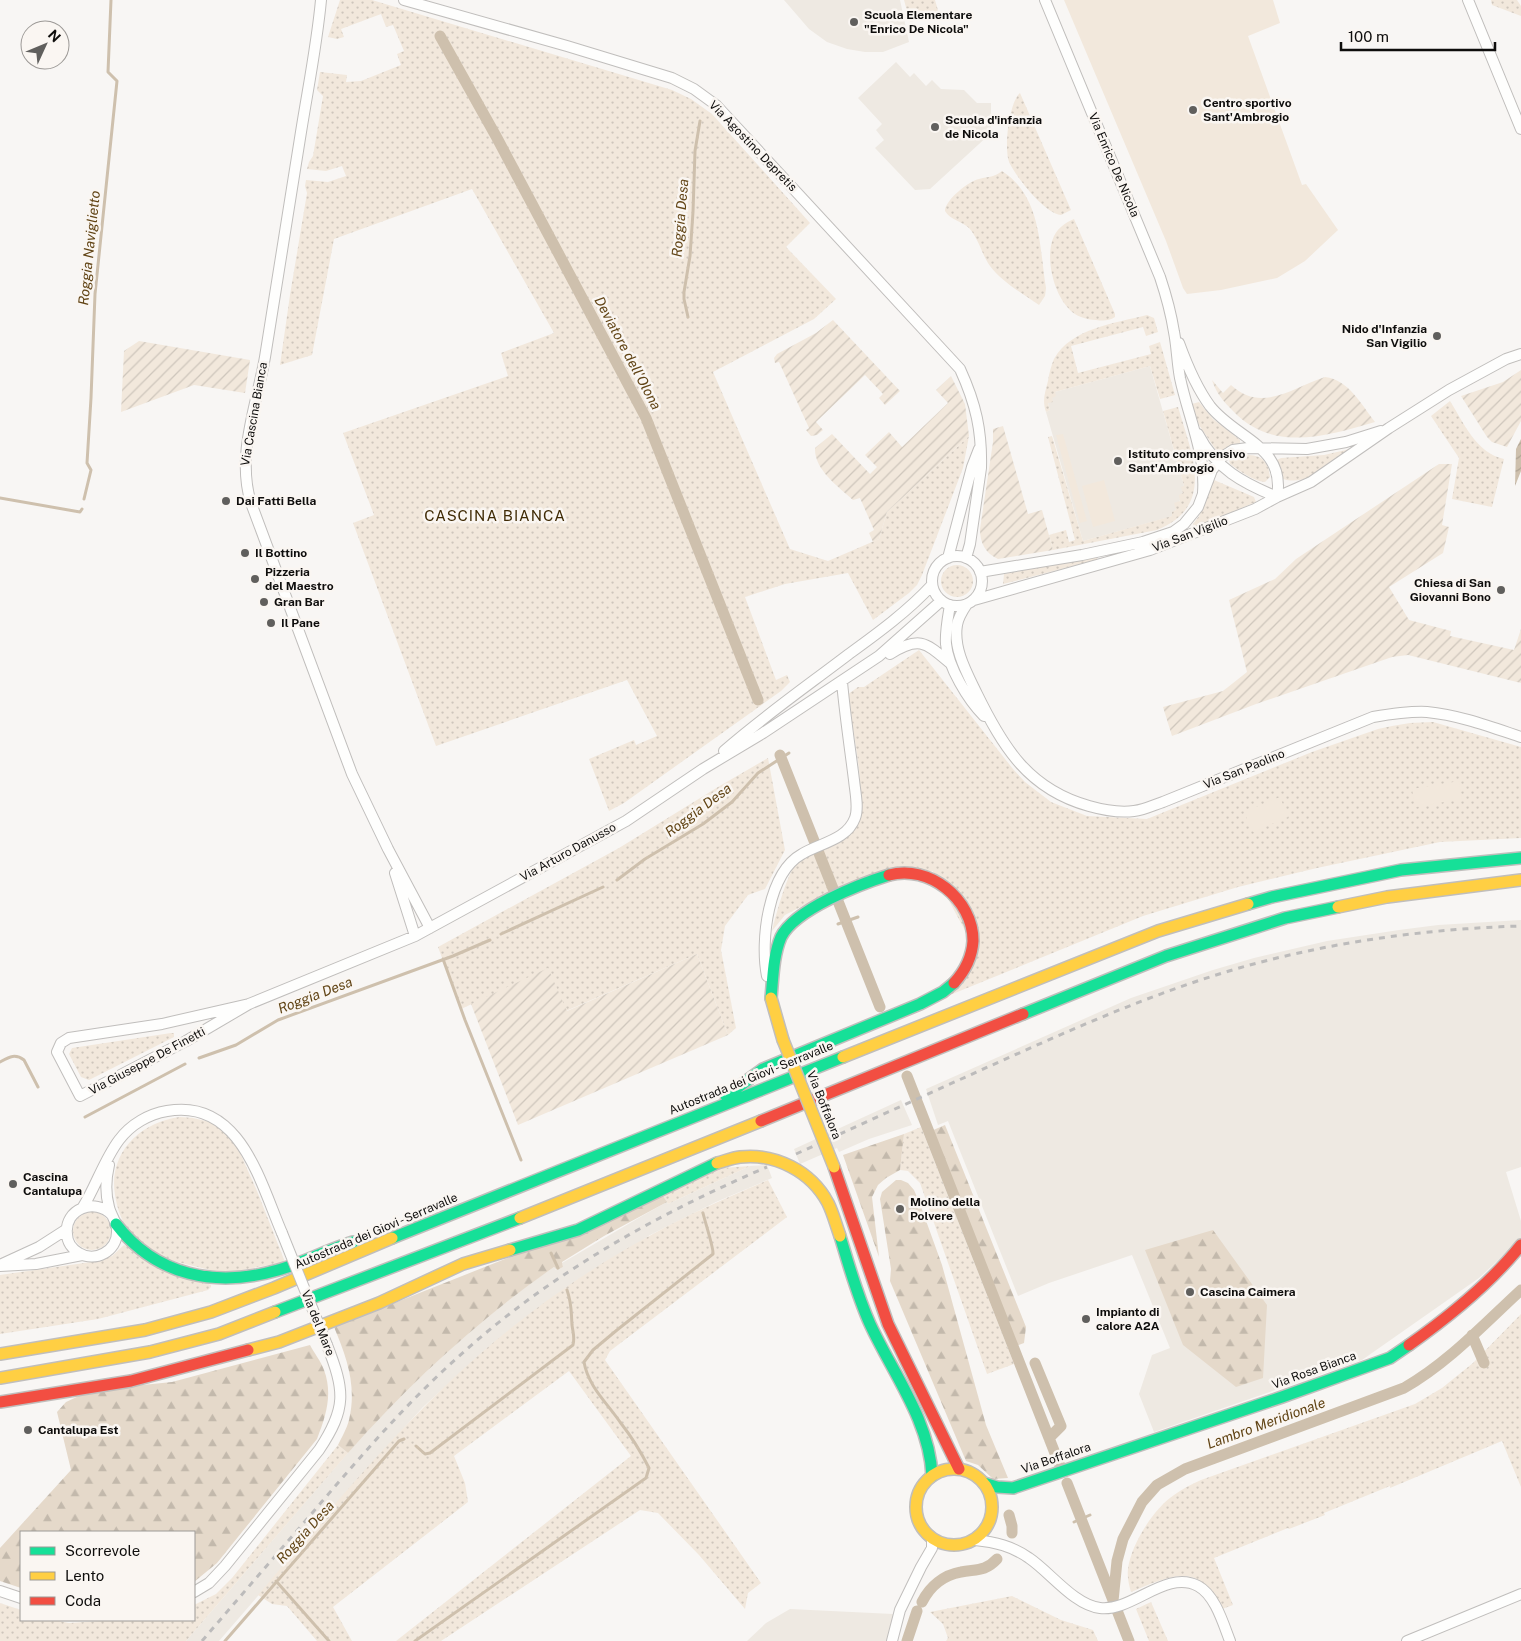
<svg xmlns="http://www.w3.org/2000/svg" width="1521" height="1641" font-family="'Public Sans',sans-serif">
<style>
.built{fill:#eee9e2}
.grass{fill:url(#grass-dots)}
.forest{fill:url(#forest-firs)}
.garden{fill:url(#garden-furrows)}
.pitch{fill:#f2e8dc}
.water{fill:url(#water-waves)}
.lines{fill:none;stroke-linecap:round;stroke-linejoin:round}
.stream{stroke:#cec0ad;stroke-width:3}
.canal{stroke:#cec0ad;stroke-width:11}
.street-casing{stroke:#c0bebc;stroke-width:12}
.fast-casing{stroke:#c0bebc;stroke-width:14}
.slow-casing{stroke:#c0bebc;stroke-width:14}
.jam-casing{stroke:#c0bebc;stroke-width:14}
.street{stroke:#fefefd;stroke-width:10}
.fast{stroke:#16e098;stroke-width:11}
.slow{stroke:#ffcf43;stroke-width:11}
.jam{stroke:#f24e42;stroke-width:11}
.rail{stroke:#bcbbbb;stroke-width:3;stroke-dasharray:6 6;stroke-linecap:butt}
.street-bridge-casing{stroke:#c0bebc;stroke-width:12;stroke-linecap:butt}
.slow-bridge-casing{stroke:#c0bebc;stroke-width:14;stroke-linecap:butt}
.street-bridge{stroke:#fefefd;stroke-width:10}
.slow-bridge{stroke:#ffcf43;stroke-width:11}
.poi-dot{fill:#605f5d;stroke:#faf6f2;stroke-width:2}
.labels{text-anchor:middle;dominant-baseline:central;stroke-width:5;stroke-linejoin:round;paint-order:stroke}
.poi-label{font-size:12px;font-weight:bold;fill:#0e0d0c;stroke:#faf6f2;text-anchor:start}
.street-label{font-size:12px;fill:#0e0d0c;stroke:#faf6f2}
.water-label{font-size:14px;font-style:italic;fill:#614415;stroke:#faf6f2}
.quarter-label{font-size:15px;letter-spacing:1px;fill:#402b05;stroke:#faf6f2}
</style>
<defs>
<pattern id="grass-dots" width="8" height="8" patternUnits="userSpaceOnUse" patternTransform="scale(1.25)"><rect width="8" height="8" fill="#f2e8dc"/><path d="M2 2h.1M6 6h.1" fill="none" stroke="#cec6bc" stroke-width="1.8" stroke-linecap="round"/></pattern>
<pattern id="forest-firs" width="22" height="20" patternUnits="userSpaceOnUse" patternTransform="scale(1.25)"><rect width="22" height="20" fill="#e5d9ca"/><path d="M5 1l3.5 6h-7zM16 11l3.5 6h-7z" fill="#c3b9ac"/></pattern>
<pattern id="garden-furrows" width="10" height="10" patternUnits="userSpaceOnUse" patternTransform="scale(1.25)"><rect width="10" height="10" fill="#f2e8dc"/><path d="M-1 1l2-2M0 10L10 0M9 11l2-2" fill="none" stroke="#cec6bc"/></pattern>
<pattern id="water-waves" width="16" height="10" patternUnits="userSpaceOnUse" patternTransform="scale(1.25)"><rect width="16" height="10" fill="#cec0ad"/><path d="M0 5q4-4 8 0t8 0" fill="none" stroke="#b0a494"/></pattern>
</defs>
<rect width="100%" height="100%" fill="#f8f6f4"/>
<path class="built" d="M784,0H900L909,42L883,52H865L847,49L827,42L809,29Z
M896,62L910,77L914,73L926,86L932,80L941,89L964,90L977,103H991V133L930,189L915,190L875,148L884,140L876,130L882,124L858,98Z
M1150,366L1184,486L1183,493L1173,516L1083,541L1046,412L1050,410L1048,403L1055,392Z
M1521,920V1167L1506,1172L1521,1221V1239L1479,1278L1362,1360L1154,1432L1139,1394L1152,1355L1170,1348L1132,1255L1049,1283L1018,1296L948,1121L938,1125L926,1089L1131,998L1213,970L1254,958L1327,941L1399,930L1438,925Z
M901,1100L912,1125L869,1139L839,1152L837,1148L800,1164L794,1149Z
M767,1165L772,1178L716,1202L650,1235L486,1349L423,1407L390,1443L219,1641H186L371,1426L406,1390L471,1330L531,1283L554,1267L556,1270L563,1267L562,1263L642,1216L667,1202L668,1204L750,1166Z
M790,1609L893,1614L890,1641H747L766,1623Z"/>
<path class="grass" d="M340,0H372L672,90L691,99L712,114L810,223L786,247L836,299L814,319L713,372L790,549L828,561L879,539L887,512L969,436L963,468L922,575L917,585L909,593L873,620L848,573L785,584L745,597L776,680L787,675L790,682L781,691L624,803L609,811L589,759L634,740L636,745L657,736L627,680L436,746L353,523L374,515L343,433L508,376L501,353L554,333L472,189L334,239L312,355L280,365L290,295L307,193L305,186L306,180L328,182L346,176L342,166L326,171L307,169L309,162L313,156L323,96L317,90L320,72L347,75L346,82L361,81L401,65L397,54L404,51L393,25L386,27L381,14L341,29L344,37L337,39L328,37Z
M904,0H935L939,14L910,22Z
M1491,0H1517L1521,6V16L1492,5Z
M1020,93L1071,210L1061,215C1044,213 1018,179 1010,164C1003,151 1009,102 1020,93Z
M1002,171C1042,197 1039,246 1046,288L1045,296L1039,305C1022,293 1003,283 990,266C982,255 979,239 969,228C962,221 950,220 945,211C945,200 969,181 979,179C990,176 993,178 1002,171Z
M1074,219L1115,314V317C1109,321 1103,321 1096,320C1091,320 1086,319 1081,317C1056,308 1043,259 1054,236C1059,227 1065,223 1074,219Z
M1147,315L1154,318L1158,332L1146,336L1143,327L1071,346L1078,373L1151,354L1149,346L1160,342L1175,395L1160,399L1150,366L1055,392L1056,396L1052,398L1053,402L1048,403L1050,410L1046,412C1042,400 1045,393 1048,381C1049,374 1051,366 1054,359C1071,328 1116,323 1147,315Z
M1450,401C1464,423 1476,453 1504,459L1492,507L1452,499L1459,458L1431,416Z
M1199,402L1213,419L1240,440V443L1218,453L1197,422L1192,404Z
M1178,407C1191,452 1217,506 1157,530L1053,550L1049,535L1066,530L1069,542L1075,540L1048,437L1052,436L1083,541L1172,516V512L1176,510L1174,503L1180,501L1179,495L1183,493L1181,487L1184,486L1163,411Z
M1350,449C1331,463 1308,487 1283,479L1277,460L1281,458L1324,455Z
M1236,455C1255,454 1268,455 1270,477L1265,482C1253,481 1240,471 1230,464L1229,460Z
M1214,480L1254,497L1256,502L1193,528V524L1199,516Z
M1095,556L1098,557L1096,560L1003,584L1004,574Z
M941 581a16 16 0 1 1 32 0a16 16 0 1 1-32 0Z
M919,650L1013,769L1025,782L1051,802L1087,816L1147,819L1312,752L1378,729L1392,726L1410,723L1433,722L1521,747V838L1440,842L1317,868L1238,887L1143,916L950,995L976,951L933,871L830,892L785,915L772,931C775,918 787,874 795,866C811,850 845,848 855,828C869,801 852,725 847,695L858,687H864Z
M768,758L785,850L765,889L748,895L725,926L721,950L736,1028L728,1035L697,954L566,1011L548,969L461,1009L438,947L619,848L718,787Z
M171,1033H174V1037L89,1080L81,1077L69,1054L72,1048Z
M180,1117L193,1118L210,1122L225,1132L237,1146L257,1191L285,1262C271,1265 257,1267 243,1270C238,1271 230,1273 225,1273C217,1272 163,1259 158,1256C149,1249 136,1239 129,1230C121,1221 117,1207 115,1195C108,1153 140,1122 180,1117Z
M921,1127L1014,1364L987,1374L920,1183L908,1171L900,1170L904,1134Z
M750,1166L668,1204L663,1196L722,1168Z
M768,1180L787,1217L610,1351L605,1360L761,1583L748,1593L745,1609L699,1555L658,1513L640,1510L441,1641H396L631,1456L569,1371L454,1456L465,1483L468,1502L333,1607L352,1641H317L287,1606L272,1604L258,1595C312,1532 364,1467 423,1408C489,1340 568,1280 651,1235C689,1214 728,1197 768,1180Z
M73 1231a19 19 0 1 1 38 0a19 19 0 1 1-38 0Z
M124,1245L211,1285V1287L208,1290L98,1319L0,1334V1275L98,1261L112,1256Z
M1521,1314V1487L1502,1441L1390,1488V1486L1324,1513L1325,1515L1289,1529L1288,1528L1214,1558L1233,1605L1222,1609C1199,1560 1171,1576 1131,1592C1129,1585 1127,1577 1128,1569C1131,1545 1153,1509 1174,1495C1182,1489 1192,1484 1201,1480L1415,1404L1442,1388L1473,1363Z
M338,1445L348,1453L186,1641H0V1603L21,1610V1620H54L69,1623L116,1620H194V1605L216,1594L232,1578Z
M1012,1596L1061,1620L1093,1630L1098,1641H946L948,1638L943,1624L930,1612Z
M1151,1602L1168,1641H1149L1136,1609Z"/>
<path class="forest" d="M945,1125L1026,1327L1024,1343L1016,1346L931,1131Z
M904,1134L900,1170L886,1178L878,1185L872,1197L879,1257L843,1155Z
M896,1180H901L908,1183L914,1190L920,1204L942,1265L986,1425L1008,1478L993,1479L978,1465L966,1461L890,1281L891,1269L880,1199L882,1192Z
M663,1196L667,1202L604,1236L562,1262L563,1267L557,1270L554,1267C477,1321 410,1383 348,1453L338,1445C342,1437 347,1428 349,1420C357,1386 347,1358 334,1327Z
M1213,1230L1267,1305L1263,1378L1236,1387L1183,1345L1145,1250Z
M310,1345C314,1353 321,1361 324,1370C333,1394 326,1416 317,1439L217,1563L194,1582V1532H21V1588L0,1581V1548L71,1470L57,1412L66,1402L81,1395L123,1387L172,1382Z"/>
<path class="garden" d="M833,320L900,391L885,405L879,398L883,394L865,375L816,422L823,430L817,435L811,436L806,430L809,428L779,362L775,363L774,358L777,354L816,333Z
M139,341L250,360L245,393L194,385L121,412L124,351Z
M1521,370V421L1507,447L1492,442L1487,437L1461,396L1503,382Z
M951,376L965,404L969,436L887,512L879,539L873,542L869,533L874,530L860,498L853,500C839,487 814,470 815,448L832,434L870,474L877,467L865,455L889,432L902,447L948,403L936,390Z
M1325,377C1349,380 1361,404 1375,422C1327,436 1273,453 1233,411C1224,402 1216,393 1212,380L1223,393L1231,385C1262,414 1293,387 1325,377Z
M1003,426L1028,514L1042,510L1053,550L998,559C985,553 980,543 980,529L993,442V429Z
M1439,464H1452L1442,525L1449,527L1443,553L1389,587L1409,620L1451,631L1450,636L1514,650L1521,629V683L1408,655L1392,657L1256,704L1172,736L1163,707L1223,691L1247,672L1229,600L1275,579L1296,559Z
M697,954L728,1035L518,1125L471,1004L548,968L567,1011Z"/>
<path class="pitch" d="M1064,0H1273L1280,23L1248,36L1302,185L1306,184L1338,230L1305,261L1277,278L1221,290L1187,294L1183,288L1166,241Z
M1063,434L1087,521L1080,523L1056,435Z
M1104,480L1115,521L1093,527L1082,486Z
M1459,781L1462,799L1415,807L1412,789Z
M1280,797L1288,817L1253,832L1244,812Z"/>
<path class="water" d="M1521,439V471L1515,486L1516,449Z"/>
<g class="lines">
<path class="stream" d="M688,317L684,299V292L690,256L693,212L695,151L700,121
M0,498L80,512L82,509
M84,499L91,470L87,463L91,398L95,294L117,81L108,72L111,0
M617,880L645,859L703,824L732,802L758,773L789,753
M838,924L858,917
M501,934L603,887
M443,959L465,1020L521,1160
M199,1058L236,1045L278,1020L453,956L490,940
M0,1062C9,1057 15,1053 24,1060L38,1087
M85,1117L185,1064
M551,1253L558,1268
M416,1446L425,1454L430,1453L573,1345C575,1337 573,1333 572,1325C571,1311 572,1304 567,1290
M1074,1522L1090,1515
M276,1581L329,1641
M225,1641L399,1441L404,1439
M415,1641L646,1478L649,1468C641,1452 631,1436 620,1422C607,1403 588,1386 584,1362L593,1350L617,1330L713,1254C714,1249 705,1222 703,1213"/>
<path class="canal" d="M440,36L497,138L646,418L758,700
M780,755L880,1007
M907,1076L1060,1466
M1472,1335L1484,1363
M1035,1363L1061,1426L1049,1438
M1067,1483L1129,1641
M1009,1515L1012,1526V1533
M1113,1601L1117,1561L1123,1539L1142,1502L1157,1485L1185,1469L1404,1388C1448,1363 1484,1324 1521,1290
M922,1602C930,1586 944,1575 961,1572C976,1569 985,1572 997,1559
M907,1641L917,1611"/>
<defs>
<path id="street" d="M321,0C317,44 308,88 301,132C289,207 277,282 265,357C257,404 236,455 251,503L352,774L388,849L430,928
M404,0L567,46L672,78L694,89L716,105L960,369C976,404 982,431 981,468L970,544L966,558
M1045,0L1160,277C1166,295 1171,313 1174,332C1177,347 1177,362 1180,378C1188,416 1206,454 1203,493
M1468,0L1521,129
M1179,343C1187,365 1196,387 1210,406C1236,439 1286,446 1277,497
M1198,434C1216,469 1243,483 1277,497
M932 581a25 25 0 1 1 50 0a25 25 0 1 1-50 0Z
M948,558L972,467L979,449
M980,572L1082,555L1143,542L1173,532L1184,524L1198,507L1212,470L1222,457L1233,450L1248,448L1307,449L1346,442L1381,431
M974,600L1150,550L1255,509L1277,497L1311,482L1389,428L1449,390L1506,359L1521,354
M967,604C963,610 958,618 957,625C953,649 967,673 977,694C1003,747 1028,789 1089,806C1103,810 1119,813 1134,811C1144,810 1154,805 1163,802L1373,717C1391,714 1409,711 1427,712C1459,715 1491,727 1521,737
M950,605C948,617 945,632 946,644C948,667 968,700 984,716
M890,654C920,635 926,643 951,664
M724,751C764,716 807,686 849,654C878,633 908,611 932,585
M395,873L415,936
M767,976C760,941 768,873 802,854C820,843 847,840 855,818C859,808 855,791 854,780C850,748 845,715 842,682
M249,1004L162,1024L69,1038L61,1043L57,1052L80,1096L186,1041L249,1004L415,936L626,821L703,769L763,733L879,656L941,601
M109,1165C106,1178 105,1193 109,1207C111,1216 118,1223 117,1232C117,1251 95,1263 79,1253C72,1249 67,1242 67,1234C64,1209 95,1197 112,1215
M83,1207C96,1186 104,1160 119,1140C131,1124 149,1114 167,1111C240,1098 260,1182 282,1233
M2,1264L39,1247L67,1229
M0,1266L36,1264L82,1255
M975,1540C995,1542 1012,1546 1029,1558C1050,1572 1074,1605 1100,1608C1132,1612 1166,1569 1198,1586C1215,1595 1223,1623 1230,1641
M0,1591L21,1598
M194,1592L209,1583L225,1566L319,1450C347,1408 345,1391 327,1345
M892,1641L900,1610L921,1567L932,1548V1539
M1407,1641L1521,1594"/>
<path id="fast" d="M1248,904L1272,897L1401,870L1521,858
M771,998C773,978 773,956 781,937C795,909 860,884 889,875
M1023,1014L1166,956L1285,918L1338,907
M726,1096L763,1069L920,1004L943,992L954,983
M116,1224C156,1276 216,1288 278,1270C303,1263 327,1250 353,1242
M840,1236C849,1266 857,1295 870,1324C892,1372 930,1421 932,1476
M392,1238L843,1057
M510,1250L578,1230L717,1163
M275,1312L520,1218
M984,1483L997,1487L1013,1488L1282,1397L1390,1358L1409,1345"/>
<path id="slow" d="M1338,907L1387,897L1521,880
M771,998L783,1040
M843,1057L1158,931L1248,904
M520,1218L761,1121
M248,1350L279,1342L379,1303L463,1264L510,1250
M0,1354L145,1330L211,1312L274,1288L392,1238
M0,1378L150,1352L219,1334L275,1312
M916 1507a38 38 0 1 1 76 0a38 38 0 1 1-76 0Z"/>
<path id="jam" d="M889,875C929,864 973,899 973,941C972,957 965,971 954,983
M761,1121L1023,1014
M834,1167L888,1324L959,1469
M1409,1345C1450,1316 1490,1284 1521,1245
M0,1402L131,1381L248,1350"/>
</defs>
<use href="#street" class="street-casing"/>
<use href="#fast" class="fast-casing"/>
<use href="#slow" class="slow-casing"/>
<use href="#jam" class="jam-casing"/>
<use href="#street" class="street"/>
<use href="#fast" class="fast"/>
<use href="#slow" class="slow"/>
<use href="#jam" class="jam"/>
<path class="rail" d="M796,1154C864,1123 932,1092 999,1062C1075,1028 1149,995 1229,971C1323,943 1422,929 1521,926
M202,1641C243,1593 284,1546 325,1498C367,1449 409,1401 457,1358C548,1275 655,1215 767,1167"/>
<defs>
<path id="street-bridge" d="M282,1233L327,1345"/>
<path id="slow-bridge" d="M783,1040L834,1167
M717,1163C725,1161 732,1158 740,1157C775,1153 811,1171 828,1203C833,1213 836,1225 840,1236"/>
</defs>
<use href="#street-bridge" class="street-bridge-casing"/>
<use href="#slow-bridge" class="slow-bridge-casing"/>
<use href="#street-bridge" class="street-bridge"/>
<use href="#slow-bridge" class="slow-bridge"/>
</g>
<g class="poi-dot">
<circle cx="854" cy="22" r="5"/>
<circle cx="1193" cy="110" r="5"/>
<circle cx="935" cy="127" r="5"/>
<circle cx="1437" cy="336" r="5"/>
<circle cx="1118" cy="461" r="5"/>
<circle cx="226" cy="501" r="5"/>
<circle cx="245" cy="553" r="5"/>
<circle cx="255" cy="579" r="5"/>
<circle cx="1501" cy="590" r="5"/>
<circle cx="264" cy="602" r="5"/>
<circle cx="271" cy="623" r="5"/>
<circle cx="13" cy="1184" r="5"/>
<circle cx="900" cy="1209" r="5"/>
<circle cx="1190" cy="1292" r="5"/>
<circle cx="1086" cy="1319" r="5"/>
<circle cx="28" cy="1430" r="5"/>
</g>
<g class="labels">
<g class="poi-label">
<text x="864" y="15">Scuola Elementare<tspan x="864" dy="14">"Enrico De Nicola"</tspan></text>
<text x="1203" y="103">Centro sportivo<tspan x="1203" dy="14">Sant'Ambrogio</tspan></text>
<text x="945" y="120">Scuola d'infanzia<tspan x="945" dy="14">de Nicola</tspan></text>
<text x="1427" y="329" text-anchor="end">Nido d'Infanzia<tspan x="1427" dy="14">San Vigilio</tspan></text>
<text x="1128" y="454">Istituto comprensivo<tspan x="1128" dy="14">Sant'Ambrogio</tspan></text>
<text x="236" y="501">Dai Fatti Bella</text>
<text x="255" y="553">Il Bottino</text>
<text x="265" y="572">Pizzeria<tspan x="265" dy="14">del Maestro</tspan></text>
<text x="1491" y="583" text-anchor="end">Chiesa di San<tspan x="1491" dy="14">Giovanni Bono</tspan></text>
<text x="274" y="602">Gran Bar</text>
<text x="281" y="623">Il Pane</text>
<text x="23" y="1177">Cascina<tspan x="23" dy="14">Cantalupa</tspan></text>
<text x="910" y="1202">Molino della<tspan x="910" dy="14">Polvere</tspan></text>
<text x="1200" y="1292">Cascina Caimera</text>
<text x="1096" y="1312">Impianto di<tspan x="1096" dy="14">calore A2A</tspan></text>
<text x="38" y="1430">Cantalupa Est</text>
</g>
<g class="street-label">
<text transform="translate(753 146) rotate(46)">Via Agostino Depretis</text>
<text transform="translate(1114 165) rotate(67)">Via Enrico De Nicola</text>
<text transform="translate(254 414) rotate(-80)">Via Cascina Bianca</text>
<text transform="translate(1190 534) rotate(-21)">Via San Vigilio</text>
<text transform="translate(1244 769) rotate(-22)">Via San Paolino</text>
<text transform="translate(568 852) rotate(-29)">Via Arturo Danusso</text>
<text transform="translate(147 1061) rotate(-28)">Via Giuseppe De Finetti</text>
<text transform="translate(751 1078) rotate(-22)">Autostrada dei Giovi - Serravalle</text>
<text transform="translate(824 1105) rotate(68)">Via Boffalora</text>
<text transform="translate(376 1231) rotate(-23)">Autostrada dei Giovi - Serravalle</text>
<text transform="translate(318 1323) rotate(68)">Via del Mare</text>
<text transform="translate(1314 1370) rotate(-20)">Via Rosa Bianca</text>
<text transform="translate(1056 1458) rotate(-19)">Via Boffalora</text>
</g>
<g class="water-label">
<text transform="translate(680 218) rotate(-85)">Roggia Desa</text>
<text transform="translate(89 248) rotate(-84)">Roggia Naviglietto</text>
<text transform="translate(628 353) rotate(62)">Deviatore dell'Olona</text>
<text transform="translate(698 810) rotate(-37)">Roggia Desa</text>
<text transform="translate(315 995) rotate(-21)">Roggia Desa</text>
<text transform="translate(1266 1423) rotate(-20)">Lambro Meridionale</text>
<text transform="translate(305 1532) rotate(-48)">Roggia Desa</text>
</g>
<g class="quarter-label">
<text x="495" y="515">CASCINA BIANCA</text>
</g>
</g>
<rect x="20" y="1531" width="175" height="90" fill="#faf6f2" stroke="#9c9996"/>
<rect x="30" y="1547" width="25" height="8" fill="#16e098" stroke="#9c9996"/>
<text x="65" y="1556" font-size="15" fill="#0e0d0c">Scorrevole</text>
<rect x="30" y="1572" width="25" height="8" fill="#ffcf43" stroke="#9c9996"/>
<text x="65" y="1581" font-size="15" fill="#0e0d0c">Lento</text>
<rect x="30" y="1597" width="25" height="8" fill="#f24e42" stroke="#9c9996"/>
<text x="65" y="1606" font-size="15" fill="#0e0d0c">Coda</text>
<g transform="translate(45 45) rotate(46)"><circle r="24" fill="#faf6f2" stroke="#9c9996"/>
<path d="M0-4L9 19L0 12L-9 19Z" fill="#605f5d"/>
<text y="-8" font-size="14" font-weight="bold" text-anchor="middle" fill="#0e0d0c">N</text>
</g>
<path d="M1341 42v8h154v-8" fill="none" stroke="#0e0d0c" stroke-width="2.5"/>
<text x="1348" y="42" font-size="15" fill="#0e0d0c" stroke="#faf6f2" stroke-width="4" paint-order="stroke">100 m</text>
</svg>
